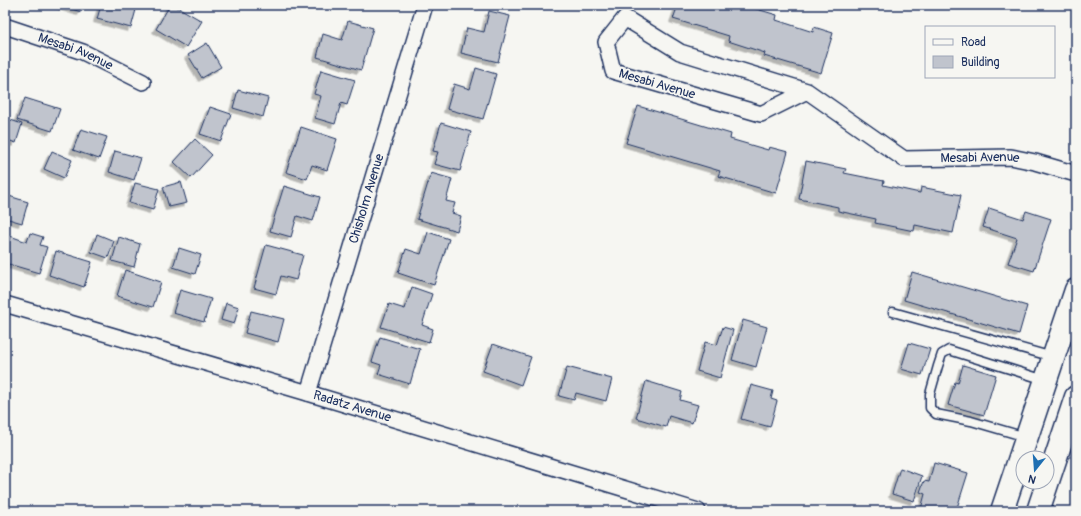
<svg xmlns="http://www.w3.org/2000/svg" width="1081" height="516" font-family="Pangolin,sans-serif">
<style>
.building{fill:#c0c4cd;stroke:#1b2f5e;filter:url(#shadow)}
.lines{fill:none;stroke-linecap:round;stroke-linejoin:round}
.lane-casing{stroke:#1b2f5e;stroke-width:11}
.street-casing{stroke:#1b2f5e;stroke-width:18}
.secondary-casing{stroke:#1b2f5e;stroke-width:25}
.lane{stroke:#f6f6f2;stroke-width:8}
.street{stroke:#f6f6f2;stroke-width:15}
.secondary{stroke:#f6f6f2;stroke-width:22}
.labels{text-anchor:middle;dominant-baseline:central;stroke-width:3.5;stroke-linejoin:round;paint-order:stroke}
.street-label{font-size:13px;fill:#1b2f5e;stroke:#f6f6f2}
</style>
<defs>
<filter id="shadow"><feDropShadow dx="-3.5" dy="3.5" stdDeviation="0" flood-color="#0004"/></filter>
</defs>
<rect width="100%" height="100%" fill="#f6f6f2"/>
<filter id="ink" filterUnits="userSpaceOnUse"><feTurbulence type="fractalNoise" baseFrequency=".025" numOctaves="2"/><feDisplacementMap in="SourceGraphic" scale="8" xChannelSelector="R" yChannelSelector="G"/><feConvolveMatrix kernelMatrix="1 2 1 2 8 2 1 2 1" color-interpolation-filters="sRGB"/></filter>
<g filter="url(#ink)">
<path class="building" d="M59,5H84L81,12Z
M101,5H131L137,6L131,28L97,19Z
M170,5H174L202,21L186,47L156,29Z
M678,5H743L777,15L776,20L813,32L814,27L833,33L821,73L764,56L765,53L728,41L729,36L673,19Z
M489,11L510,16L498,62L461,53L467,28L484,32Z
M348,21L373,28L361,70L317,57L323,34L342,40Z
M207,43L221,67L202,78L188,55Z
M476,68L496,74L483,119L447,109L454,84L470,89Z
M321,70L355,80L347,105L341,103L335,124L315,118L321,96L314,94Z
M238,90L268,98L263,117L233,108Z
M25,98L60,109L52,131L17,120Z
M638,106L731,134L730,139L768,150L769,147L788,152L776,193L718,176L720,171L626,143Z
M210,107L231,114L221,141L200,134Z
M5,118L22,124L16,143L5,139Z
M441,123L471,132L460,171L434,164L438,152L433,151Z
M301,127L337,139L327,170L312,165L307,179L286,172Z
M81,129L107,137L99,159L73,150Z
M195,139L212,155L191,178L174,162Z
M52,151L72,160L64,178L44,169Z
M115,151L141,158L134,180L109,172Z
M806,161L846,169L844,173L884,181L883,185L920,193L921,187L961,195L953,233L915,225L914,231L875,223L876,219L838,211V207L799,199Z
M431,173L452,179L446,201L455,203L452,213L461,216L457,231L417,219Z
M181,182L187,203L169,207L163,187Z
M135,183L159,189L153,210L129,203Z
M284,186L320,197L313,221L297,216L291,237L270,231Z
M9,196L28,202L22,223L5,218V209Z
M989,208L1023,219L1026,211L1051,219L1034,271L1008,263L1017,238L983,227Z
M428,232L449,239L434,285L398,273L406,249L421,254Z
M30,233L43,237L40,245L47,247L39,273L5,263V252L10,236L27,242Z
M97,234L114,241L108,258L91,252Z
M119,237L140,244L134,267L112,261Z
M266,245L303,255L296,280L281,276L276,294L254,288Z
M179,248L201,255L195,274L173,267Z
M56,251L92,262L84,287L49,275Z
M125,270L161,282L153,307L117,296Z
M912,272L1027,306L1019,334L904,300Z
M412,287L432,294L422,325L433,329L429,342L381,327L389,304L405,309Z
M180,290L211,299L204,322L173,313Z
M226,303L239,307L234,324L221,320Z
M251,311L284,319L278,342L245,333Z
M743,320L767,327L756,367L732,360Z
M723,327L733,330L720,378L697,371L705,342L717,345Z
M380,337L420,349L410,384L378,374L381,365L372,362Z
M909,343L930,349L922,375L901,369Z
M493,344L531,357L521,385L483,371Z
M963,365L996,375L984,415L948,405L955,382L958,383Z
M567,367L612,379L606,401L576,393L574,400L559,396Z
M646,381L682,392L680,400L698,405L692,423L669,416L666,427L636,418Z
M751,385L773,391L771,399L777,401L770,427L741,419Z
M934,463L968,473L956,511H928L921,509L925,494L920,492L924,481L929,482Z
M900,468L922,476L914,501L892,494Z"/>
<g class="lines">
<defs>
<path id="lane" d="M893,312L1053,357
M1026,437L971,421L936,414L930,408V394L938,366L942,354L949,350L1045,380"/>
<g id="street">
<path id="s1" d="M5,26L83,52L143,82"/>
<path id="s2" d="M807,91L761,114L613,71L606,42L625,18L680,52L807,91L904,159L1011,157L1035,162L1076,174"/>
<path id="s3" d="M5,304L308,393L698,511"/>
<path id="s4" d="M308,393L425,5"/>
</g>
<path id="secondary" d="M1002,511L1076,290
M1038,511L1076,397"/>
</defs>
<use href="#lane" class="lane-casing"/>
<use href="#street" class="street-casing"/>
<use href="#secondary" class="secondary-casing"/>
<use href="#lane" class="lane"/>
<use href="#street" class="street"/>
<use href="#secondary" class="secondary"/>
</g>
</g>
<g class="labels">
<g class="street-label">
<text stroke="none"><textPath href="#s1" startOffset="75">Mesabi Avenue</textPath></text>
<text transform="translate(657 84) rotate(16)">Mesabi Avenue</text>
<text stroke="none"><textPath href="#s2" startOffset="658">Mesabi Avenue</textPath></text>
<text stroke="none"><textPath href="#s4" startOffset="203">Chisholm Avenue</textPath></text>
<text stroke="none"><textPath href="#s3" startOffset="362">Radatz Avenue</textPath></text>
</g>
</g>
<rect width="1081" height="516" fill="none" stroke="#f6f6f2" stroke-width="20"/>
<rect x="10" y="10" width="1061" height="496" fill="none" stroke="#1b2f5e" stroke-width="1.5" filter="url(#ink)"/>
<rect x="925" y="26" width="130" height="52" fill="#f6f6f2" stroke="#9ea6b7"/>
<rect x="933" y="39" width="20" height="6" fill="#f6f6f2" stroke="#9ea6b7"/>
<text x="961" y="46" font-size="12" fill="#1b2f5e">Road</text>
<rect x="933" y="56" width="20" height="12" fill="#c0c4cd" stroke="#9ea6b7"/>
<text x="961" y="66" font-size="12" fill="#1b2f5e">Building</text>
<g transform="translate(1035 470) rotate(197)"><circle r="19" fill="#f6f6f2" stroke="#9ea6b7"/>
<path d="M0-3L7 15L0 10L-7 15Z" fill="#1f6fb2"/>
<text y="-6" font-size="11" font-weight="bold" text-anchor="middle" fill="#1b2f5e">N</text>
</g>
</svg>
